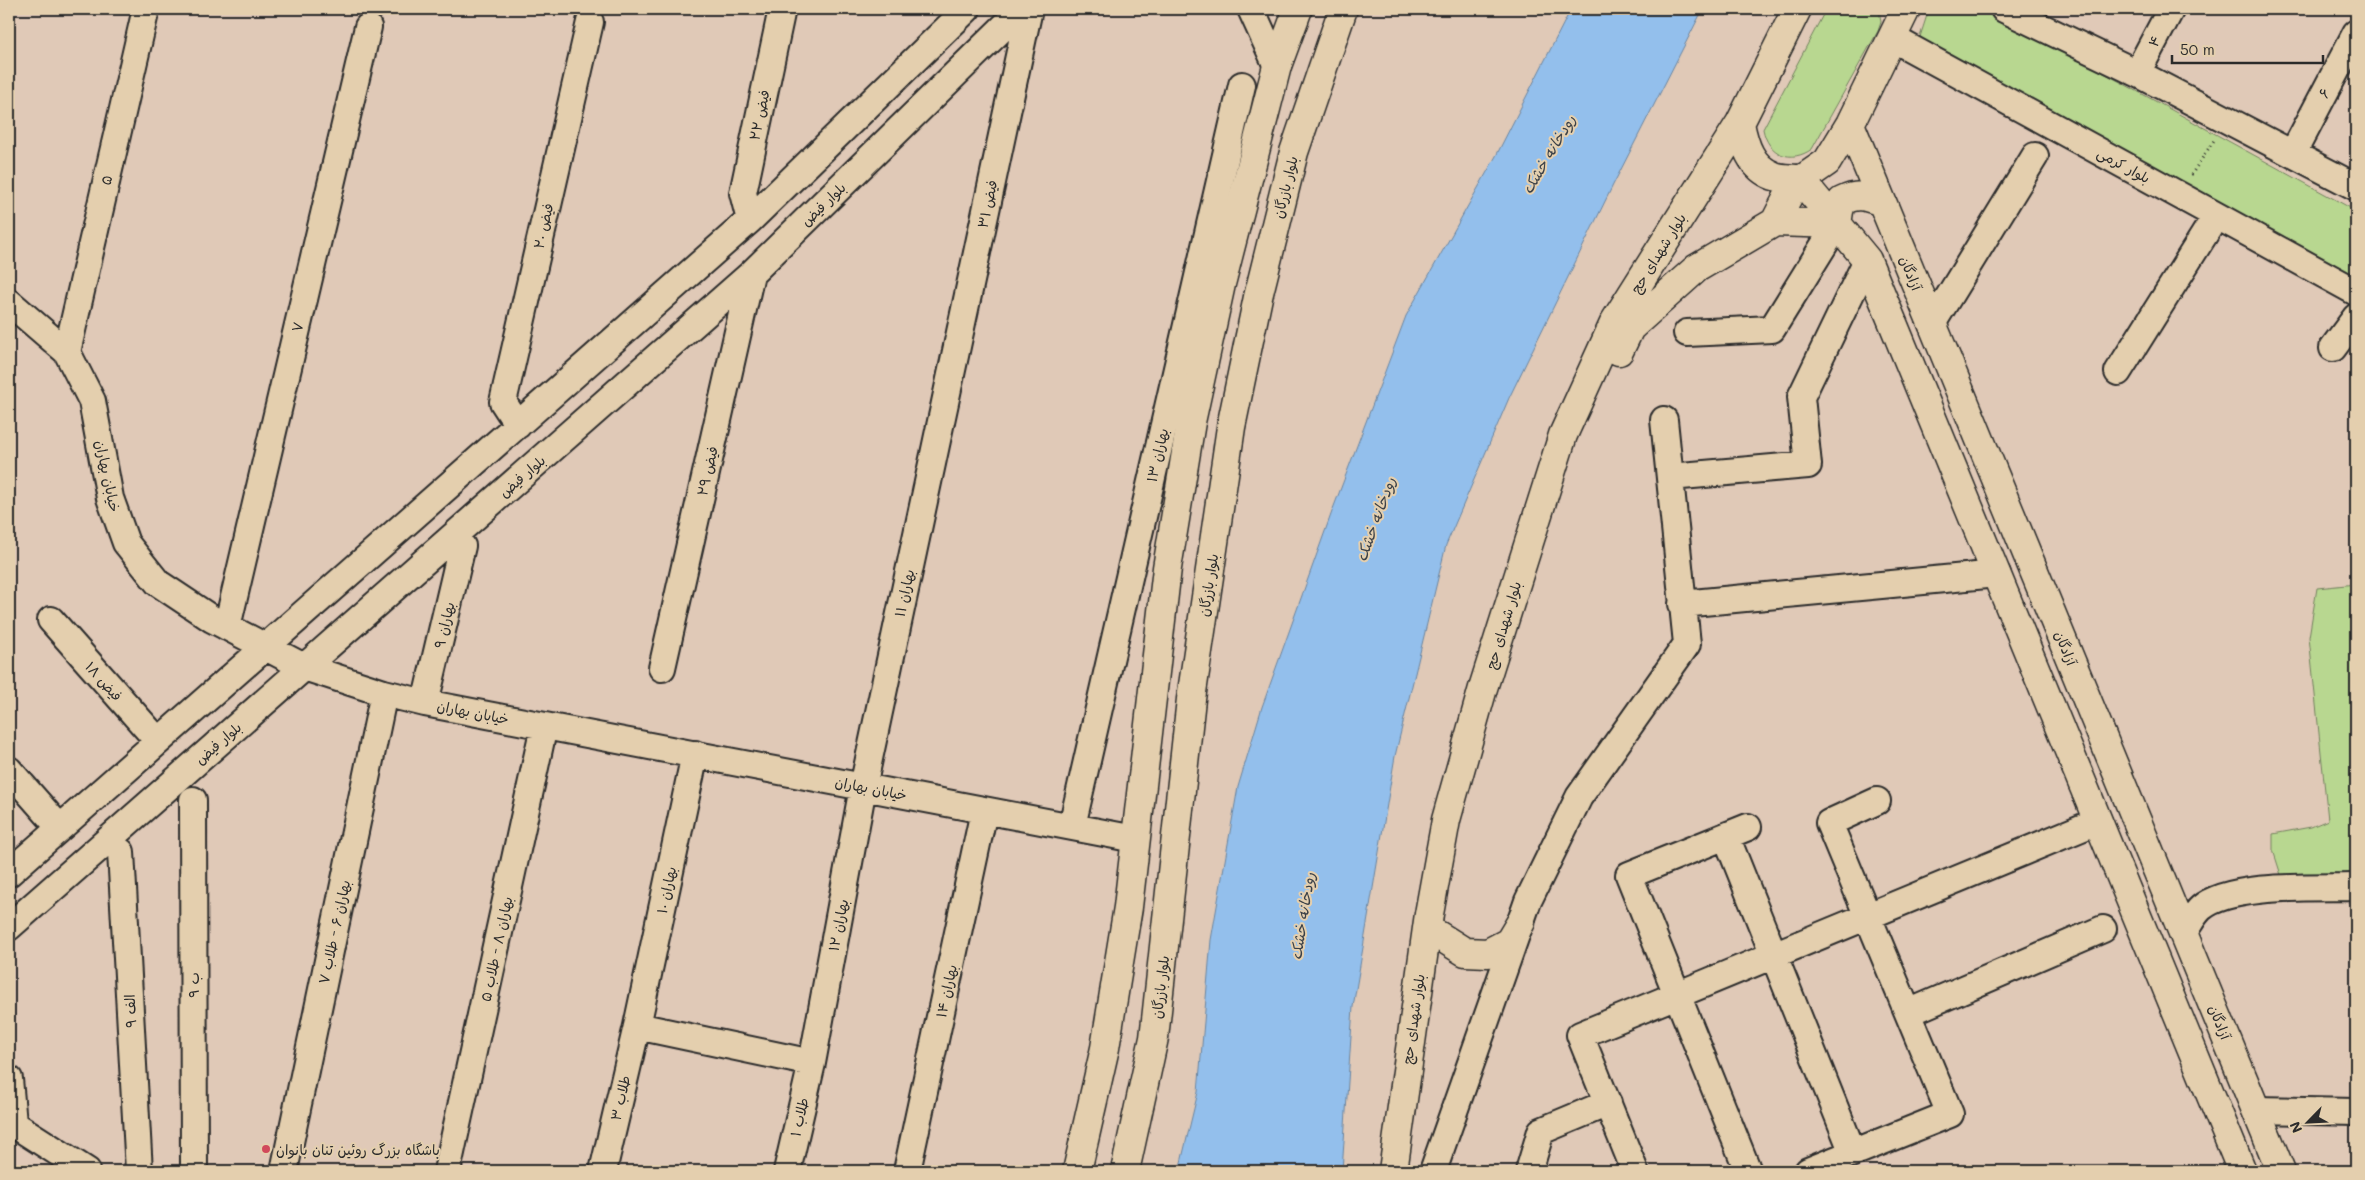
<svg xmlns="http://www.w3.org/2000/svg" width="2365" height="1180" font-family="Mali,'Playpen Sans Arabic',sans-serif">
<style>
.green{fill:#b8d790;stroke:#72815e}
.water{fill:#93bfec;stroke:#69849f}
.lines{fill:none;stroke-linecap:round;stroke-linejoin:round}
.minor-casing{stroke:#2b2b2b;stroke-width:30}
.major-casing{stroke:#2b2b2b;stroke-width:31}
.path{stroke:#2b2b2b;stroke-width:3;stroke-dasharray:1 4;stroke-linecap:butt}
.minor{stroke:#e4cfae;stroke-width:26}
.major{stroke:#e4cfae;stroke-width:28}
.poi-dot{fill:#d1495b;stroke:#e4cfae;stroke-width:2}
.labels{text-anchor:middle;dominant-baseline:central;stroke-width:4;stroke-linejoin:round;paint-order:stroke}
.street-label{font-size:14px;fill:#2b2b2b;stroke:#e4cfae}
.poi-label{font-size:14px;fill:#2b2b2b;stroke:#e4cfae;text-anchor:start}
.water-label{font-size:15px;font-style:italic;fill:#3b4148;stroke:#e4cfae}
</style>
<rect width="100%" height="100%" fill="#e0c9b7"/>
<filter id="ink" filterUnits="userSpaceOnUse"><feTurbulence type="fractalNoise" baseFrequency=".02" numOctaves="2"/><feDisplacementMap in="SourceGraphic" scale="10" xChannelSelector="R" yChannelSelector="G"/><feConvolveMatrix kernelMatrix="1 2 1 2 8 2 1 2 1" color-interpolation-filters="sRGB"/></filter>
<g filter="url(#ink)">
<path class="green" d="M1826,9H1879L1881,22L1878,31L1812,149C1791,164 1768,155 1763,129Z
M1929,9H1987L2356,211V279L1918,43Z
M2356,584V873L2281,875L2273,850V834L2311,827L2328,820L2309,637L2317,588Z"/>
<path class="water" d="M1571,9H1703L1613,185L1509,398L1446,545L1395,756L1373,888L1353,1007L1342,1171H1179L1198,1092L1211,940L1238,787L1262,707L1333,509L1406,316L1496,156Z"/>
<g class="lines">
<defs>
<path id="minor" d="M1251,9L1277,66
M2004,9L2137,73L2356,187
M1892,38L2356,292
M2137,73L2171,9
M2293,153L2356,33
M750,220L743,193L782,9
M9,302L67,352L92,401L110,498L126,543L158,583L212,619L304,667L384,693L425,703L1135,839
M1932,324L2035,156
M1687,333L1772,329L1837,224
M2333,348L2356,317
M67,352L146,9
M2118,372L2216,216
M518,425L503,402L590,22
M1670,477L1808,465L1801,397L1867,260
M1682,604L1997,574
M51,620L158,741
M227,627L368,27
M662,668L751,274
M425,703L462,546
M9,770L60,828
M193,800L194,1171
M1072,826L1242,85
M1726,836L1853,1153
M121,852L139,1171
M9,873L750,220L967,9
M9,927L751,274L1022,9
M2183,933C2189,925 2194,914 2201,908C2230,883 2319,888 2356,887
M1908,1013L2103,929
M637,1026L812,1063
M9,1079L13,1123
M2256,1110L2356,1112
M9,1121L87,1171
M284,1171L384,693
M447,1171L544,726
M603,1171L637,1026L695,754
M787,1171L812,1063L863,787L1029,9
M907,1171L984,811
M1433,1171L1528,901L1579,797L1687,644L1664,420
M1529,1171L1541,1131L1608,1103
M1635,1171L1580,1035L2098,821
M1748,1171L1629,875L1748,827
M1808,1171L1950,1114L1829,823L1877,801"/>
<path id="major" d="M1740,123C1744,144 1751,168 1774,176C1782,179 1792,178 1801,180L1827,162L1850,124L1906,9
M1850,124L2281,1171
M1801,180L1867,260L2242,1171
M1775,222L1837,224L1839,211L1842,201C1858,193 1865,196 1882,202
M1775,222L1797,179
M1619,351L1630,328L1697,268L1775,222
M1438,935L1465,952L1488,953L1509,942L1521,922
M1077,1171L1105,1048L1128,907L1167,568L1191,422L1221,284L1277,66L1298,9
M1125,1171L1154,1038L1191,699L1231,427L1258,297L1294,152L1343,9
M1393,1171L1429,914L1446,820L1483,688L1563,435L1615,321L1740,123L1797,9"/>
</defs>
<use href="#minor" class="minor-casing"/>
<use href="#major" class="major-casing"/>
<path class="path" d="M2191,175L2215,139"/>
<use href="#minor" class="minor"/>
<use href="#major" class="major"/>
</g>
</g>
<circle class="poi-dot" cx="266" cy="1149" r="5"/>
<g class="labels">
<g class="street-label">
<text transform="translate(2154 41) rotate(-62)">۴</text>
<text transform="translate(2324 93) rotate(-62)">۶</text>
<text transform="translate(759 115) rotate(-78)">فیض ۲۲</text>
<text transform="translate(2124 165) rotate(29)">بلوار کرمی</text>
<text transform="translate(106 180) rotate(-77)">۵</text>
<text transform="translate(1285 187) rotate(-76)">بلوار بازرگان</text>
<text transform="translate(823 204) rotate(-44)">بلوار فیض</text>
<text transform="translate(987 204) rotate(-78)">فیض ۳۱</text>
<text transform="translate(543 226) rotate(-77)">فیض ۲۰</text>
<text transform="translate(1658 253) rotate(-58)">بلوار شهدای حج</text>
<text transform="translate(1911 273) rotate(68)">آزادگان</text>
<text transform="translate(297 327) rotate(-77)">۷</text>
<text transform="translate(1157 455) rotate(-77)">بهاران ۱۳</text>
<text transform="translate(707 471) rotate(-77)">فیض ۲۹</text>
<text transform="translate(108 476) rotate(78)">خیابان بهاران</text>
<text transform="translate(522 476) rotate(-41)">بلوار فیض</text>
<text transform="translate(1208 585) rotate(-81)">بلوار بازرگان</text>
<text transform="translate(904 593) rotate(-78)">بهاران ۱۱</text>
<text transform="translate(444 625) rotate(-77)">بهاران ۹</text>
<text transform="translate(1503 625) rotate(-73)">بلوار شهدای حج</text>
<text transform="translate(2066 648) rotate(68)">آزادگان</text>
<text transform="translate(104 681) rotate(48)">فیض ۱۸</text>
<text transform="translate(473 712) rotate(11)">خیابان بهاران</text>
<text transform="translate(218 743) rotate(-41)">بلوار فیض</text>
<text transform="translate(871 788) rotate(11)">خیابان بهاران</text>
<text transform="translate(666 890) rotate(-78)">بهاران ۱۰</text>
<text transform="translate(838 925) rotate(-79)">بهاران ۱۲</text>
<text transform="translate(334 932) rotate(-78)">بهاران ۶ - طلاب ۷</text>
<text transform="translate(496 949) rotate(-78)">بهاران ۸ - طلاب ۵</text>
<text transform="translate(193 985) rotate(-90)">۹ ب</text>
<text transform="translate(1160 987) rotate(-83)">بلوار بازرگان</text>
<text transform="translate(946 991) rotate(-78)">بهاران ۱۴</text>
<text transform="translate(130 1011) rotate(-93)">۹ الف</text>
<text transform="translate(1413 1019) rotate(-82)">بلوار شهدای حج</text>
<text transform="translate(2220 1022) rotate(68)">آزادگان</text>
<text transform="translate(620 1098) rotate(-77)">طلاب ۳</text>
<text transform="translate(799 1117) rotate(-77)">طلاب ۱</text>
</g>
<g class="poi-label">
<text x="276" y="1149">باشگاه بزرگ روئین تنان بانوان</text>
</g>
<g class="water-label">
<text transform="translate(1548 154) rotate(-59)">رودخانه خشک</text>
<text transform="translate(1375 519) rotate(-70)">رودخانه خشک</text>
<text transform="translate(1302 916) rotate(-81)">رودخانه خشک</text>
</g>
</g>
<rect width="2365" height="1180" fill="none" stroke="#e4cfae" stroke-width="30"/>
<rect x="15" y="15" width="2335" height="1150" fill="none" stroke="#2b2b2b" stroke-width="2" filter="url(#ink)"/>
<g transform="translate(2308 1122) rotate(246)" stroke="#e4cfae" stroke-width="4" paint-order="stroke">
<path d="M0-4L9 19L0 12L-9 19Z" fill="#2b2b2b"/>
<text y="-8" font-size="14" font-weight="bold" text-anchor="middle" fill="#2b2b2b">N</text>
</g>
<path d="M2172 55v8h151v-8" fill="none" stroke="#2b2b2b" stroke-width="2.5"/>
<text x="2180" y="55" font-size="15" fill="#2b2b2b" stroke="#e4cfae" stroke-width="4" paint-order="stroke">50 m</text>
</svg>
